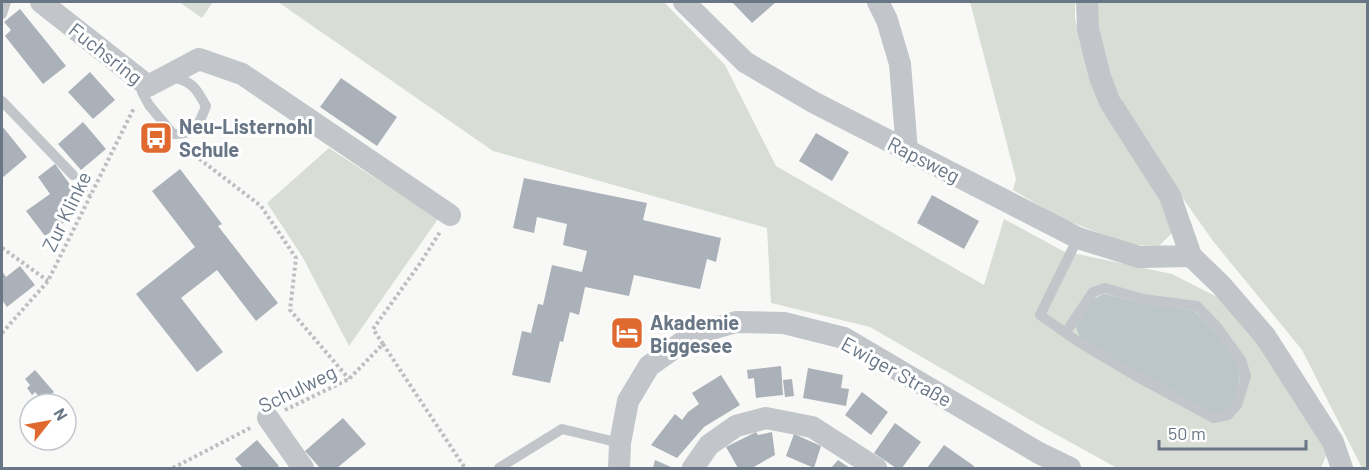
<svg xmlns="http://www.w3.org/2000/svg" width="1369" height="470" font-family="Barlow,sans-serif">
<style>
.green{fill:#d8ddd5}
.water{fill:#bbc5ca}
.building{fill:#aab1b8}
.lines{fill:none;stroke-linecap:round;stroke-linejoin:round}
.path{stroke:#bcbec1;stroke-width:4;stroke-dasharray:3 3;stroke-linecap:butt}
.lane{stroke:#c2c5c9;stroke-width:10}
.street{stroke:#c2c5c9;stroke-width:22}
.labels{text-anchor:middle;dominant-baseline:central;stroke-width:6;stroke-linejoin:round;paint-order:stroke}
.street-label{font-size:20px;fill:#687686;stroke:#fff}
.poi-label{font-size:20px;font-weight:bold;fill:#687686;stroke:#fff;text-anchor:start}
</style>
<rect width="100%" height="100%" fill="#f8f9f6"/>
<path class="green" d="M179,2H213L202,18Z
M278,2H664L725,65L776,166L984,285L1004,219L1063,251L1172,274L1223,300L1272,358L1327,453L1321,468H1117L1039,425L870,327L771,303L767,228L493,151Z
M970,2H1075V19L1089,75L1152,184L1175,230L1159,246L1131,245L1060,218L1013,190L1016,179Z
M1097,2H1367V468H1362L1302,350L1213,241L1138,135L1109,73L1097,27Z
M329,148L438,219L349,346L302,256L267,203Z"/>
<path class="water" d="M1105,294L1140,303L1194,311L1214,331L1236,360L1240,374L1237,391L1232,404L1223,413L1216,414L1122,363L1080,337L1076,327C1084,314 1089,298 1105,294Z"/>
<path class="building" d="M732,2H776L752,23Z
M20,9L66,66L43,84L5,36L11,30L4,22Z
M90,72L115,100L93,119L68,92Z
M341,78L397,117L377,146L320,107Z
M83,122L106,149L81,170L58,144Z
M2,126L27,157L2,178Z
M816,133L849,152L832,181L799,161Z
M55,164L77,194L64,204L73,216L45,236L26,211L50,194L38,177Z
M180,169L222,224L218,226L278,303L256,321L217,270L181,298L223,352L197,372L136,294L195,247L152,191Z
M524,178L647,203L643,220L721,238L716,262L707,259L700,289L634,275L629,296L585,287L579,315L570,312L563,342L560,341L550,383L512,375L522,331L531,333L538,304L543,305L552,265L582,272L587,251L563,245L567,224L537,217L534,233L513,228Z
M932,195L979,221L964,249L917,223Z
M20,266L35,285L7,307L2,300V271L6,277Z
M781,366L783,395L756,398L754,378L748,379L747,370Z
M808,368L843,375L841,388L849,389L846,406L803,398Z
M35,370L54,392L43,401L35,392L32,395L27,388L30,385L25,379Z
M721,375L740,405L704,427L677,458L651,445L675,414L682,420L688,412L699,404L692,393Z
M792,379L794,396L785,397L783,380Z
M862,392L888,412L871,435L845,415Z
M343,418L366,444L337,468H320L305,451Z
M895,423L921,442L902,468H896L874,453Z
M756,432L758,435L772,432L775,455L752,468H738L726,447Z
M794,434L821,446L814,468L786,456Z
M257,440L279,466L276,468H243L235,459Z
M944,445L974,466L973,468H927Z
M655,460L671,467L670,468H653Z
M838,460L850,468H831Z"/>
<g class="lines">
<path class="path" d="M185,148L261,206L296,258L290,310L349,379
M81,185L90,196
M2,248L48,281
M2,333L48,281L134,108
M383,344L465,468
M285,410L349,379L383,344L373,329L421,262L440,232
M173,468L252,427"/>
<path class="lane" d="M2,14L6,2
M148,86L142,92L149,105L173,134C195,135 199,125 206,106C196,88 192,81 172,77
M2,101L73,175
M1066,332L1093,292L1105,288L1143,299L1197,306L1217,327L1241,360L1246,376L1237,405L1228,415L1214,418L1134,375L1077,341L1040,315L1078,238
M499,468L562,429L620,443"/>
<path class="street" d="M41,2L148,86L199,59L242,74L450,215
M684,2L745,62L813,102L1078,238L1139,257L1191,256
M878,2L887,20L900,64L907,151
M1087,2L1088,29L1100,77L1110,102L1170,196L1191,256L1221,285L1265,336L1333,442L1342,468
M268,418L303,468
M619,468L620,443L628,401L649,366L694,334L736,322L784,323L844,338L1039,453L1070,468
M693,468L709,445L736,426L766,418L812,427L876,468"/>
</g>
<defs>
<symbol id="bus-square" viewBox="-11 -11 22 22"><rect x="-9" y="-9" width="18" height="18" rx="4" fill="#df692f" stroke="#fff"/><path d="M-5-6H5V4H4V6H2V4H-2V6H-4V4H-5ZM-3.5-4V0h7V-4ZM-3.5 1.2v1.5H-2V1.2ZM2 1.2v1.5H3.5V1.2Z" fill="#fff"/></symbol>
<symbol id="hotel-square" viewBox="-11 -11 22 22"><rect x="-9" y="-9" width="18" height="18" rx="4" fill="#df692f" stroke="#fff"/><path d="M-6-4.5h1.5V1H6V5H4.5V3h-9V5H-6ZM-4 0a1.8 1.8 0 1 1 3.6 0ZM.5 0V-2.5h3Q6-2.5 6 0Z" fill="#fff"/></symbol>
</defs>
<g fill-rule="evenodd">
<use href="#bus-square" x="137" y="119" width="38" height="38"/>
<use href="#hotel-square" x="608" y="314" width="38" height="38"/>
</g>
<g class="labels">
<g class="street-label">
<text transform="translate(106 53) rotate(38)">Fuchsring</text>
<text transform="translate(924 159) rotate(27)">Rapsweg</text>
<text transform="translate(66 211) rotate(-64)">Zur Klinke</text>
<text transform="translate(897 371) rotate(29)">Ewiger Straße</text>
<text transform="translate(297 388) rotate(-26)">Schulweg</text>
</g>
<g class="poi-label">
<text x="179" y="126">Neu-Listernohl<tspan x="179" dy="23">Schule</tspan></text>
<text x="650" y="322">Akademie<tspan x="650" dy="23">Biggesee</tspan></text>
</g>
</g>
<rect width="1369" height="470" fill="none" stroke="#687686" stroke-width="6"/>
<g transform="translate(48 422) rotate(59)"><circle r="28" fill="#ffffff" stroke="#c3c8cf" stroke-width="1.5"/>
<path d="M0-4.5L10 22L0 15L-10 22Z" fill="#df692f"/>
<text y="-9" font-size="16" font-weight="bold" text-anchor="middle" fill="#687686">N</text>
</g>
<path d="M1159 440v9h147v-9" fill="none" stroke="#687686" stroke-width="3"/>
<text x="1168" y="440" font-size="18" fill="#687686" stroke="#ffffff" stroke-width="4.5" paint-order="stroke">50 m</text>
</svg>
